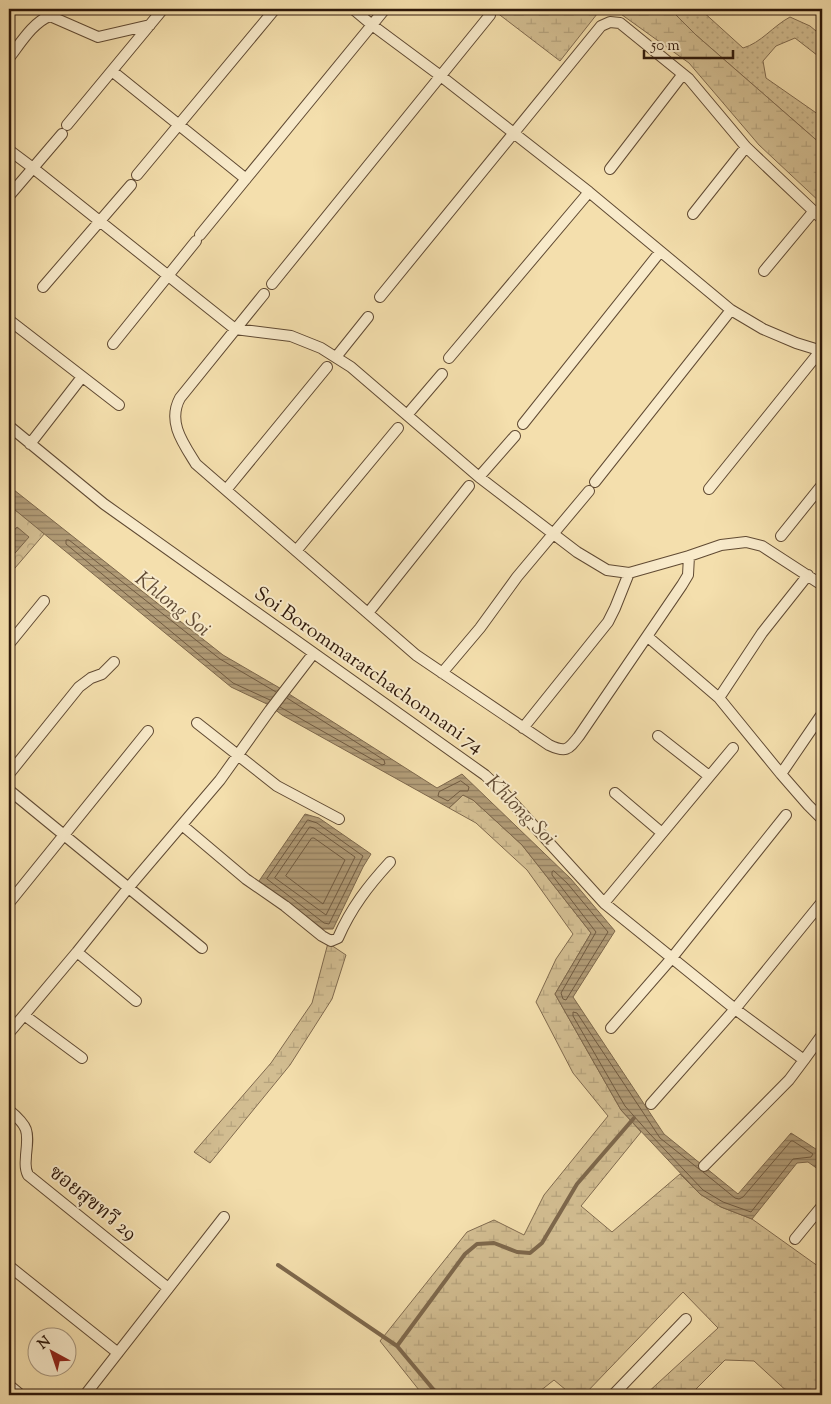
<svg xmlns="http://www.w3.org/2000/svg" width="831" height="1404" font-family="'Sorts Mill Goudy','Noto Serif Thai',serif">
<style>
.grass{fill:url(#grass-dots);stroke:#806a4e}
.forest{fill:url(#forest-crowns);stroke:#806a4e}
.wetland{fill:url(#wetland-marsh);stroke:#806a4e}
.water{fill:url(#water-rules);stroke:#7d674b}
.lines{fill:none;stroke-linecap:round;stroke-linejoin:round}
.shore{stroke:#705a40;stroke-width:1}
.stream{stroke:#7d674b;stroke-width:4}
.minor-casing{stroke:#604a33;stroke-width:12}
.minor{stroke:#f8eaca;stroke-width:10}
.labels{text-anchor:middle;dominant-baseline:central;stroke-width:4;stroke-linejoin:round;paint-order:stroke}
.street-label{font-size:20px;fill:#2e180a;stroke:#f8eaca}
.water-label{font-size:21px;font-style:italic;fill:#624c35;stroke:#f8eaca}
</style>
<defs>
<pattern id="grass-dots" width="8" height="8" patternUnits="userSpaceOnUse" patternTransform="scale(1.25)"><rect width="8" height="8" fill="#d2bd91"/><path d="M2 2h.1M6 6h.1" fill="none" stroke="#b5a27c" stroke-width="1.8" stroke-linecap="round"/></pattern>
<pattern id="forest-crowns" width="20" height="18" patternUnits="userSpaceOnUse" patternTransform="scale(1.25)"><rect width="20" height="18" fill="#d2bd91"/><path d="M2 6a3 3 0 1 1 6 0M12 15a3 3 0 1 1 6 0" fill="none" stroke="#b5a27c"/></pattern>
<pattern id="wetland-marsh" width="20" height="14" patternUnits="userSpaceOnUse" patternTransform="scale(1.25)"><rect width="20" height="14" fill="#d2bd91"/><path d="M1 5h8M5 5V1M11 12h8M15 12V8" fill="none" stroke="#b5a27c"/></pattern>
<pattern id="water-rules" width="6" height="5" patternUnits="userSpaceOnUse" patternTransform="scale(1.25)"><rect width="6" height="5" fill="#b19b76"/><path d="M0 2.5h6" fill="none" stroke="#907d5f"/></pattern>
</defs>
<rect width="100%" height="100%" fill="#f4dfad"/>
<filter id="stains"><feTurbulence type="fractalNoise" baseFrequency=".004" numOctaves="4"/><feColorMatrix values="0 0 0 0 .2 0 0 0 0 .09 0 0 0 0 .02 0 0 0 .5 -.17"/></filter>
<radialGradient id="worn" r=".72"><stop offset=".6" stop-color="#630" stop-opacity="0"/><stop offset="1" stop-color="#630" stop-opacity=".3"/></radialGradient>
<path class="grass" d="M670,9H700L743,48C761,43 773,26 790,17L810,26L822,36V59L795,38L776,46L763,61L766,78L822,117V145L696,35Z"/>
<path class="forest" d="M9,505L45,533L9,575V560L28,537L17,527L9,536Z"/>
<path class="wetland" d="M492,9H601L560,61Z
M620,9H670L696,35L822,145V204L759,145L689,63L618,12Z
M463,795L473,800L522,845L591,933L555,994L621,1110L641,1132L581,1206L612,1232L680,1174L700,1194L721,1207L752,1219L822,1269V1395H791L754,1361L725,1360L690,1395H645L718,1328L683,1292L584,1395H572L554,1380L535,1395H423L380,1341L467,1232L494,1220L524,1235L544,1195L608,1116L573,1073L536,1002L556,959L573,934L527,870L476,823L449,808Z
M328,943L346,955L332,999L290,1065L210,1163L194,1152L271,1063L312,1003Z"/>
<path class="water" d="M9,486L223,655L278,687L437,788L462,774L571,879L615,931L573,997L664,1134L738,1194L791,1133L822,1153V1172L808,1162L797,1163L752,1219L721,1207L700,1194L621,1110L555,994L591,933L522,845L473,800L463,795L449,808L282,715L269,705L231,687L9,505Z
M17,527L29,537L9,560V536Z
M305,814L319,818L371,854L363,867L333,929H323L259,881Z"/>
<g class="lines">
<path class="shore" d="M270,700L233,683L66,544V540H69L220,659L276,692
M280,707L382,765L385,764L384,760L287,698
M461,781L469,787L468,791H460L448,801L438,796L439,792Z
M308,820L317,823L363,856L329,924L324,923L267,879Z
M310,827L314,828L355,857L326,915L275,878Z
M312,838H314L345,860L323,904L286,876Z
M554,871L567,883L608,932L566,1000L563,999L561,993L596,932L552,875V872Z
M699,1169L660,1138L577,1013L573,1012V1016L625,1106L649,1133L703,1190L723,1202L751,1212L793,1159L811,1157L813,1154L793,1141H791L743,1197L739,1199L735,1198L703,1172"/>
<path class="stream" d="M278,1265L397,1346L438,1395
M397,1346L465,1254L477,1244L494,1243L517,1252L530,1253L542,1243L577,1184L634,1118"/>
<defs>
<path id="minor" d="M353,9L372,25L442,77L589,192L731,310L763,329L796,343L822,351
M9,58C20,44 33,22 50,16L98,37L150,25
M112,71L246,179
M67,125L163,9
M62,134L33,168L235,329L291,336L321,348L351,367L479,477L577,552L607,570L629,573L689,556L721,545L746,542L762,546L822,585
M9,150L33,168L9,196
M610,169L683,74
M137,175L275,9
M693,214L746,147
M200,235L385,9
M764,271L813,212
M272,284L490,15
M43,287L131,185
M264,294L180,398C167,422 183,443 196,464L416,655L549,745C566,753 568,750 579,736L682,585L688,575L689,556
M380,297L601,26L610,22L620,23L689,79L746,147L822,219
M9,320L119,405
M113,344L196,241
M336,357L368,317
M449,358L589,192
M407,415L442,374
M523,424L660,252
M9,426L104,504L485,775L503,792L604,903L735,1009L804,1060L822,1035
M30,444L82,377
M479,477L515,436
M595,482L731,310
M709,489L821,350
M226,490L327,367
M781,536L822,485
M296,551L398,428
M368,613L469,486
M648,637L719,698L781,774L808,805L822,819
M9,644L44,601
M442,673L480,628L517,577L589,491
M719,698L762,633L808,575
M197,723L277,786L339,819
M523,728L608,622L615,608L629,573
M658,736L709,776
M9,774L79,687L91,678L102,674L114,662
M781,774L822,714
M9,790L202,948
M615,793L662,833
M182,825L246,879L285,906L322,936L331,941L338,938C351,908 368,886 390,862
M9,903L148,731
M604,903L733,748
M77,952L136,1001
M24,1015L82,1058
M611,1028L671,959L786,815
M9,1033L77,952L129,887L220,780L270,710L313,654
M651,1104L735,1009L822,902
M9,1110C28,1126 29,1130 26,1155C26,1163 24,1167 28,1175L168,1288
M704,1166L789,1080L804,1060
M795,1239L822,1206
M9,1266L118,1353
M9,1385L21,1395
M85,1395L224,1217
M613,1395L686,1319"/>
</defs>
<use href="#minor" class="minor-casing"/>
<use href="#minor" class="minor"/>
</g>
<g class="labels">
<g class="street-label">
<text transform="translate(368 671) rotate(35)">Soi Borommaratchachonnani 74</text>
<text transform="translate(92 1204) rotate(39)">ซอยสุขทวี 29</text>
</g>
<g class="water-label">
<text transform="translate(172 605) rotate(39)">Khlong Soi</text>
<text transform="translate(520 811) rotate(45)">Khlong Soi</text>
</g>
</g>
<rect width="831" height="1404" fill="none" stroke="#f4dfad" stroke-width="30"/>
<rect x="10" y="10" width="811" height="1384" fill="none" stroke="#2e180a" stroke-width="2.5"/>
<rect x="15" y="15" width="801" height="1374" fill="none" stroke="#2e180a"/>
<g transform="translate(52 1352) rotate(320)"><circle r="24" fill="#f8eaca" stroke="#a7967d"/>
<path d="M0-4L9 19L0 12L-9 19Z" fill="#8f2418"/>
<text y="-8" font-size="14" font-weight="bold" text-anchor="middle" fill="#2e180a">N</text>
</g>
<path d="M644 50v8h89v-8" fill="none" stroke="#2e180a" stroke-width="2.5"/>
<text x="651" y="50" font-size="15" fill="#2e180a" stroke="#f8eaca" stroke-width="4" paint-order="stroke">50 m</text>
<rect width="100%" height="100%" filter="url(#stains)"/>
<rect width="100%" height="100%" fill="url(#worn)"/>
</svg>
